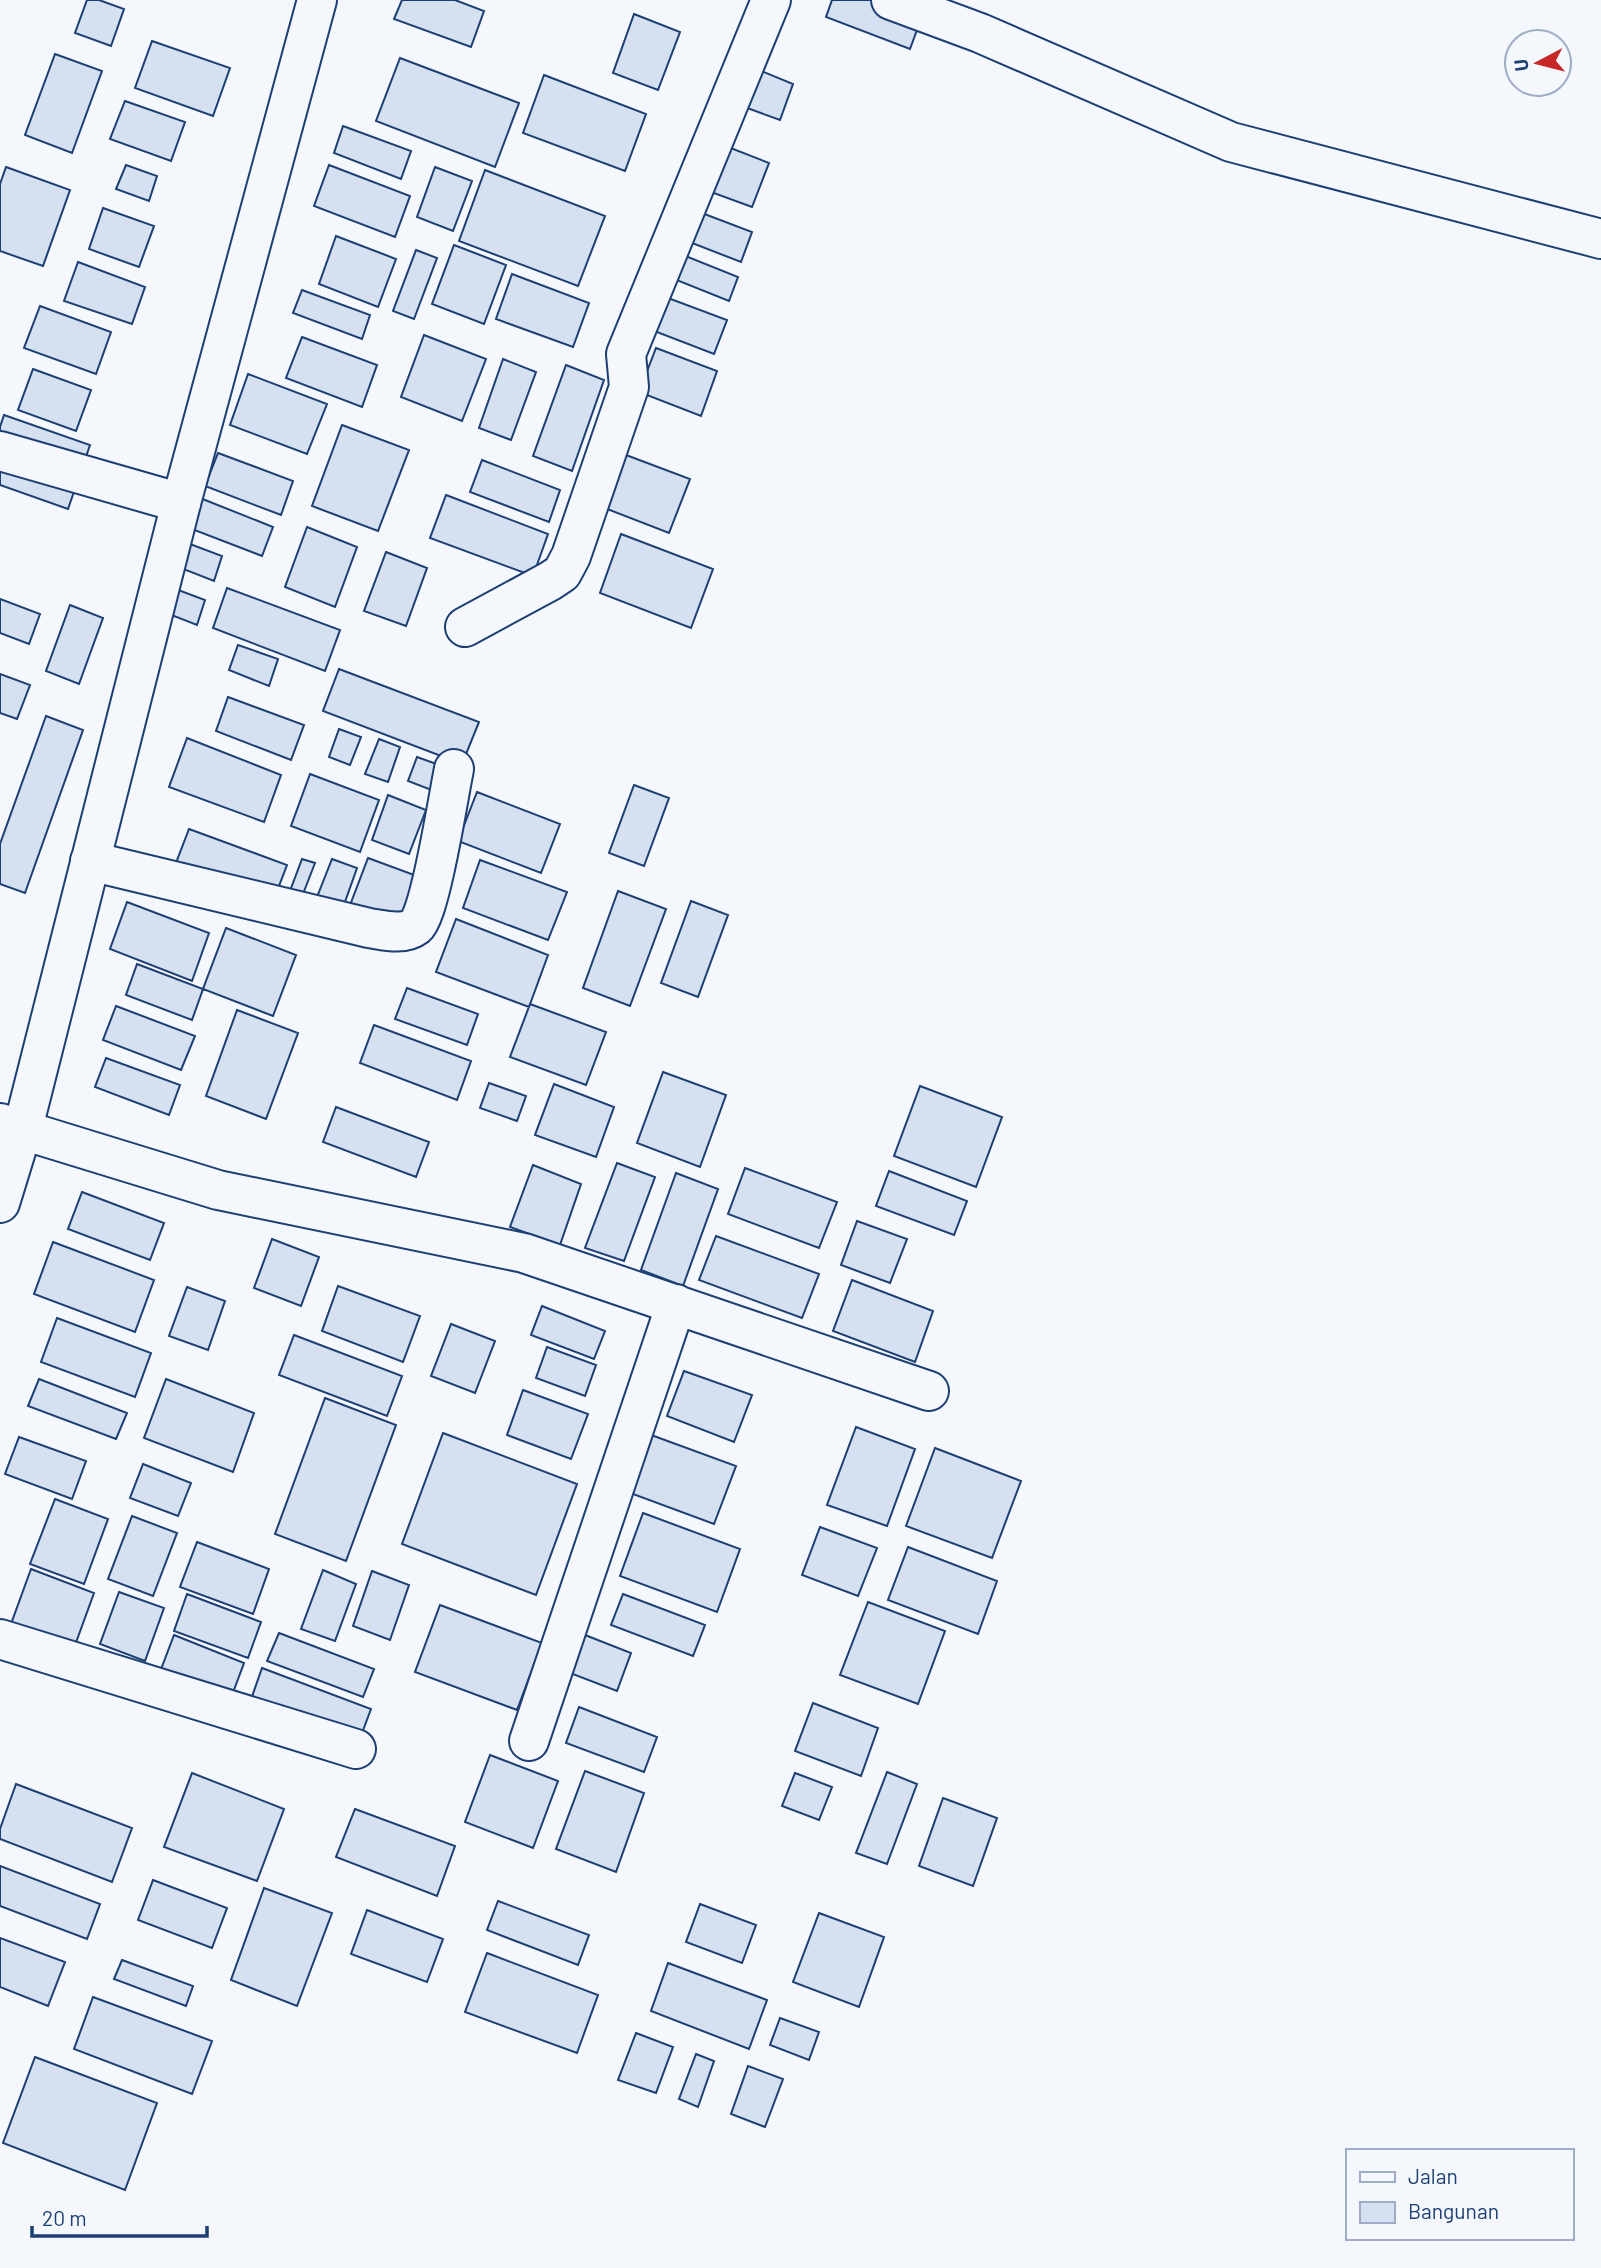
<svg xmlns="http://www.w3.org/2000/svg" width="1601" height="2268" font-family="Barlow,sans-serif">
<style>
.building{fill:#d5e0f0;stroke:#1d3f73;stroke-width:2}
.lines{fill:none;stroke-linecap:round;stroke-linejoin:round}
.street-casing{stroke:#1d3f73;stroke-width:42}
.secondary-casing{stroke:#1d3f73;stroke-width:42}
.street{stroke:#f4f7fb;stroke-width:38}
.secondary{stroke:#f4f7fb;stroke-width:38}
</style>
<rect width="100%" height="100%" fill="#f4f7fb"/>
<path class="building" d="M87,0H99L124,9L111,46L75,33Z
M402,0H455L484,11L471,47L394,19Z
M832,0H928L910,49L826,17Z
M634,14L680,32L658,90L613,73Z
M152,41L230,68L213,116L135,88Z
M55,54L102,71L72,153L25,135Z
M400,58L519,103L495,167L376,121Z
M759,70L793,84L780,120L747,108Z
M544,75L646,114L625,171L523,133Z
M125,101L185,122L171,161L110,139Z
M343,126L411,151L401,179L334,153Z
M705,138L769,163L752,207L689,184Z
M126,165L157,176L149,201L116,189Z
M329,165L410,196L395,237L314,206Z
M6,167L70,190L43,266L0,251V184Z
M435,167L472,181L453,231L417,217Z
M485,170L605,216L578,286L459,241Z
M686,207L752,232L741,262L674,236Z
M103,208L154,226L139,267L89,249Z
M336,236L396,259L378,307L319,284Z
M454,245L506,265L484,324L432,304Z
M416,250L437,258L414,319L393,311Z
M678,253L738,277L729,301L669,277Z
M78,262L145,287L132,324L64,301Z
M512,274L589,303L573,347L496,319Z
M636,286L727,320L714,354L623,319Z
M302,290L370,315L362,339L293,313Z
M40,306L111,332L96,374L24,348Z
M424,335L486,359L462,421L401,397Z
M302,337L377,365L362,407L286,378Z
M656,348L717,371L701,416L639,392Z
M503,359L536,372L511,440L479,428Z
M566,365L604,380L572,471L533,456Z
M33,369L91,390L76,431L18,410Z
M248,374L327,404L307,454L230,425Z
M4,415L90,445L68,509L0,485V427Z
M342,425L409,450L378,531L312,506Z
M218,453L293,481L281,515L205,486Z
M626,455L690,479L669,533L607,509Z
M482,460L560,490L549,522L470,492Z
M446,495L548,534L533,576L430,538Z
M195,496L273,527L262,556L184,526Z
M307,527L357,547L335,607L285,587Z
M621,534L713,569L691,628L600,593Z
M182,541L222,556L214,581L173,565Z
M386,552L427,568L406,626L364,611Z
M165,585L205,600L197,625L156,609Z
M227,588L340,630L325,671L213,628Z
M0,599L40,614L29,644L0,633Z
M70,605L103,618L79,684L46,671Z
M238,645L278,659L269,686L229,670Z
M339,669L479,722L462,764L323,711Z
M0,674L30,685L17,719L0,713Z
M228,697L304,725L291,760L216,731Z
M46,716L83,730L25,893L0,884V844Z
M339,729L361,737L350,765L329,757Z
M187,738L281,775L264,822L169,787Z
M379,739L400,747L388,782L365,774Z
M417,757L442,766L434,791L408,781Z
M310,774L379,800L360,852L291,826Z
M634,785L669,798L644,866L609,853Z
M477,792L560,824L541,873L458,841Z
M388,795L426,810L409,854L372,840Z
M189,829L287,865L269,912L171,876Z
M368,858L417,876L393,940L344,921Z
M302,859L315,863L296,912L284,907Z
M332,859L357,868L335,930L308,920Z
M480,860L567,892L548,940L463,908Z
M618,891L666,909L630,1006L583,988Z
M691,901L728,915L698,997L661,983Z
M127,902L209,933L192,981L110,949Z
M456,919L548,955L529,1007L436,972Z
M226,928L296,955L273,1016L203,989Z
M137,964L203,989L192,1020L126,995Z
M407,988L478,1014L467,1045L395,1019Z
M530,1004L606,1032L586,1085L510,1057Z
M116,1006L195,1036L181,1070L103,1040Z
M237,1010L298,1033L266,1119L206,1096Z
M374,1025L471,1061L457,1100L360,1063Z
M106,1058L180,1085L169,1115L95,1087Z
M663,1072L726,1095L700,1167L637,1143Z
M489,1083L526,1096L517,1121L480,1108Z
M554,1084L614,1107L596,1157L535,1135Z
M920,1086L1002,1117L976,1187L894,1156Z
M336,1107L429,1142L416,1177L323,1142Z
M617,1163L655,1177L624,1261L585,1248Z
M533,1165L581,1184L560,1245L510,1227Z
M745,1168L837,1202L819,1248L728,1214Z
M889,1171L967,1201L954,1235L876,1206Z
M676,1173L718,1189L683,1286L641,1270Z
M82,1192L164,1223L150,1260L68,1229Z
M857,1221L907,1239L890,1283L841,1265Z
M716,1236L819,1274L802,1318L699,1280Z
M272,1239L319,1257L301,1306L254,1288Z
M53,1242L154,1280L135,1332L34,1294Z
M852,1280L933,1311L915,1362L833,1331Z
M338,1286L420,1316L403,1362L322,1331Z
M187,1287L225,1301L208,1350L169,1336Z
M542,1306L605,1331L594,1359L531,1335Z
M57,1318L151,1353L135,1397L41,1362Z
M451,1324L495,1341L475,1393L431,1376Z
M294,1335L402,1376L387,1416L279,1375Z
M547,1347L596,1365L585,1396L536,1378Z
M684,1371L752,1395L734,1442L667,1416Z
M39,1379L127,1413L116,1439L28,1406Z
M166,1379L254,1413L233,1472L144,1438Z
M523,1390L588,1414L571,1459L507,1435Z
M325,1398L396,1425L346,1561L275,1534Z
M856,1427L915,1449L887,1526L827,1505Z
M643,1432L736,1466L714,1524L622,1490Z
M443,1433L577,1484L536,1595L402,1544Z
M19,1437L86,1461L72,1499L5,1474Z
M935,1448L1021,1481L992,1558L906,1526Z
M143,1464L191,1483L178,1516L130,1498Z
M55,1499L108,1519L84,1584L30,1564Z
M643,1513L740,1549L717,1612L620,1576Z
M132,1516L177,1533L153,1596L108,1579Z
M820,1527L877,1548L858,1596L802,1575Z
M197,1542L269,1569L253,1614L180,1587Z
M908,1547L997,1581L978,1634L888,1600Z
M31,1569L94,1593L70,1659L7,1635Z
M323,1570L356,1584L335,1641L301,1629Z
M372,1571L409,1585L390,1640L353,1626Z
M119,1592L164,1608L145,1661L100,1644Z
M187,1594L261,1622L248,1658L174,1631Z
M623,1594L705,1625L693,1656L611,1625Z
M868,1602L945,1631L918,1704L840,1675Z
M440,1605L542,1643L517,1710L415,1672Z
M279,1633L374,1669L363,1697L267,1661Z
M174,1635L244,1663L228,1706L157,1680Z
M585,1635L631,1653L617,1691L570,1673Z
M262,1668L371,1709L356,1749L248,1708Z
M813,1703L878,1728L861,1776L795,1751Z
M579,1707L657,1737L644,1772L566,1743Z
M490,1755L558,1781L533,1848L465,1822Z
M585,1771L644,1793L616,1872L556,1849Z
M887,1772L917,1784L887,1864L856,1853Z
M192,1773L284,1809L257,1881L164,1847Z
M795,1773L832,1787L819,1820L782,1806Z
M16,1784L132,1828L112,1882L0,1839V1829Z
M943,1798L997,1818L973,1886L919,1866Z
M355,1809L455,1846L437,1896L336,1857Z
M0,1866L100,1904L87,1939L0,1906Z
M153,1880L227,1908L212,1948L138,1920Z
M264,1888L332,1913L297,2006L231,1980Z
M498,1901L589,1935L578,1965L487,1930Z
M700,1904L756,1925L742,1963L686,1942Z
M367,1910L443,1939L427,1982L351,1954Z
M819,1913L884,1937L859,2007L793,1982Z
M0,1938L65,1962L48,2006L0,1987Z
M487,1953L598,1995L577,2053L465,2012Z
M122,1960L193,1986L186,2006L114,1979Z
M668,1963L767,2000L749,2049L651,2011Z
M93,1997L212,2041L192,2094L74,2049Z
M780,2018L819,2032L809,2060L770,2045Z
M636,2033L673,2047L656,2093L618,2080Z
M696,2054L714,2061L698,2107L679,2099Z
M35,2057L157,2103L125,2190L3,2143Z
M748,2066L783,2079L765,2127L731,2114Z"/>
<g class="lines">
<defs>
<path id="street" d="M891,0L980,33L1231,142L1601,239
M0,451L181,503
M465,627L550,581L562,573L571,556L629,387L626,354L771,0
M90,861L369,928C383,930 403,936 416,926C430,915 449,793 454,769
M0,1123L218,1190L524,1253L929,1391
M0,1639L356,1749
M529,1741L676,1304"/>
<path id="secondary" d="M0,1203L23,1128L181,503L317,0"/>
</defs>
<use href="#street" class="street-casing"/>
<use href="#secondary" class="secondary-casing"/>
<use href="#street" class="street"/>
<use href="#secondary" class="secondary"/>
</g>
<rect x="1346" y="2149" width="228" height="91" fill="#f4f7fb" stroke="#9eadc5" stroke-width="2"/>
<rect x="1360" y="2172" width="35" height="10" fill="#f4f7fb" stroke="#9eadc5" stroke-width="2"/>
<text x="1408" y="2184" font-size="21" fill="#1d3f73">Jalan</text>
<rect x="1360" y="2202" width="35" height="21" fill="#d5e0f0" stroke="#9eadc5" stroke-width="2"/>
<text x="1408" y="2219" font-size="21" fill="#1d3f73">Bangunan</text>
<g transform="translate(1538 63) rotate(263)"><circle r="33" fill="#f4f7fb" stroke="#9eadc5" stroke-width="2"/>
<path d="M0-5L12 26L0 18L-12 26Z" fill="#c62828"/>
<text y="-10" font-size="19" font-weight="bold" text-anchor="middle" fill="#1d3f73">U</text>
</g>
<path d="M32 2226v10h175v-10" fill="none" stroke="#1d3f73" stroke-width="3.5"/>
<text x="42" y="2226" font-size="21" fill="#1d3f73" stroke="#f4f7fb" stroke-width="5" paint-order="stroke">20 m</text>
</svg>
